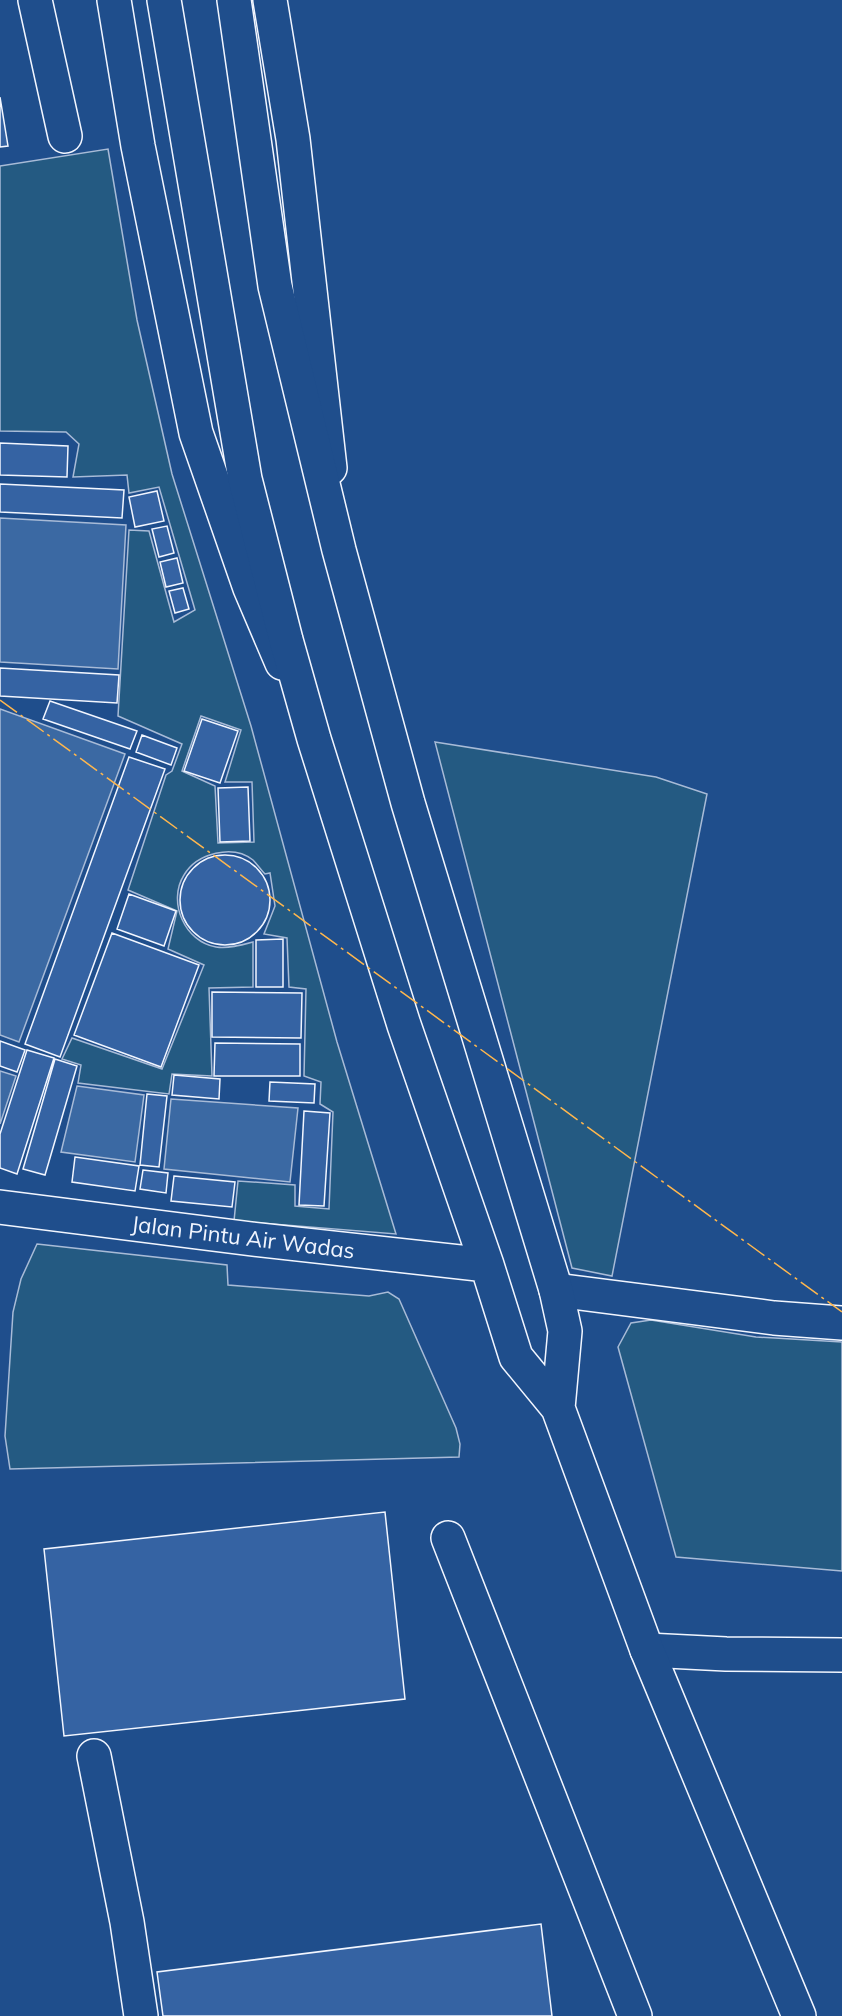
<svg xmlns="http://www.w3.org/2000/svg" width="842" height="2016" font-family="Mulish,sans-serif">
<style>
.green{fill:#245a82;stroke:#a8bbd7;stroke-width:1.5;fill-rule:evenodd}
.water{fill:#3b69a3;stroke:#a8bbd7;stroke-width:1.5}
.building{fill:#3563a3;stroke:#f2f6ff;stroke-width:1.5}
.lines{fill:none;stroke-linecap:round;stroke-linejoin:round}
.minor-casing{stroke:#f2f6ff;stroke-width:36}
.major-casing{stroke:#f2f6ff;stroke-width:36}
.minor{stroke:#1f4e8c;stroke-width:33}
.major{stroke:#1f4e8c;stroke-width:33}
.power{stroke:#ffb74d;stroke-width:1.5;stroke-dasharray:21 4.5 3 4.5;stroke-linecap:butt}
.labels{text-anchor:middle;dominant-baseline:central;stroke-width:4.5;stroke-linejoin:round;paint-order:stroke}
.street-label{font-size:22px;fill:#f2f6ff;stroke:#1f4e8c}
</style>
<rect width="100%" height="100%" fill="#1f4e8c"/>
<path class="green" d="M108,149L137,320L172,474L251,726L337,1042L396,1234L234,1221L238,1181L295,1185V1206L329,1209L333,1112L320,1104L321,1082L304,1076L306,989L289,987L287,938L264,934L275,906L270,873L265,874C261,870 257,864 253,860C233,844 197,853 184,875C167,902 185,942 216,947C228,949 242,945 253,942V987L209,988L212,1076L172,1074L169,1094L78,1083L81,1065L62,1059L72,1038L162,1069L204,965L168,949L177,911L128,890L166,775L172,771L182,744L118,716L129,530L149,531L174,622L195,610L159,487L129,493L127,475L73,477L79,444L66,432L0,431V166ZM201,716L241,730L225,782H252L254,842L218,843L215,786L182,771Z
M435,742L656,777L707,794L612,1276L572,1268Z
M37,1244L227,1265L228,1285L369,1296L388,1292L399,1299L456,1428L460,1444L459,1457L10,1469L5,1436L13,1312L21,1279Z
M651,1320L756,1337L842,1342V1571L676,1557L618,1347L631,1323Z"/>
<path class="water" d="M0,518L126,525L118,669L0,662Z
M0,709L125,754L19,1042L0,1035Z
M0,1071L16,1076L0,1124Z
M77,1086L144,1095L135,1162L61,1152Z
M171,1099L298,1108L290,1182L164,1169Z"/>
<path class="building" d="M0,97L8,146L0,147Z
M0,443L68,446L67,477L0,475Z
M0,484L124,490L122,518L0,512Z
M157,491L164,521L135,527L129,497Z
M167,526L174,553L159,557L152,529Z
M177,558L183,583L166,587L160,562Z
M183,588L189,609L175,613L169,591Z
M0,668L119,675L117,703L0,696Z
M50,701L137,731L130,749L43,719Z
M202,719L238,731L220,783L184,771Z
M142,735L177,748L171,765L136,752Z
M129,757L165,769L60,1057L25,1044Z
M248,787L250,841L220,842L218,788Z
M180 900a45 45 0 1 1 90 0a45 45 0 1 1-90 0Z
M129,894L176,911L164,946L117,929Z
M112,933L199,965L161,1067L74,1035Z
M283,939V987H256V940Z
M212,992L302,993L301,1038L212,1037Z
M0,1041L25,1050L17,1072L0,1066Z
M215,1043L300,1044V1076H214Z
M27,1050L54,1058L17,1174L0,1168V1134Z
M55,1059L77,1066L45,1175L23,1169Z
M174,1075L220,1079L219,1099L172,1095Z
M270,1082L315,1084L314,1103L269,1101Z
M147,1094L167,1096L159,1167L140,1165Z
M304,1111L330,1113L324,1206L299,1205Z
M75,1157L139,1166L135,1191L72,1182Z
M143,1170L168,1173L166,1193L140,1189Z
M174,1176L235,1182L232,1207L171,1201Z
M385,1512L405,1699L64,1736L44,1549Z
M541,1924L552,2016H163L157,1972Z"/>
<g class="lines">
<defs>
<path id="minor" d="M35,0L65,136
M114,0L138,146L196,433L250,588L282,663
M270,0L293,139L330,468
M556,1290L774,1318L842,1323
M448,1538L635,2016
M647,1650L726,1654L842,1655
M94,1756L127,1922L141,2016"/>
<path id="major" d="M164,0L245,479L286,640L314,739L404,1025L487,1265L516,1357L558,1408L647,1650L799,2016
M234,0L275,286L339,550L408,803L556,1290L565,1331L558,1408
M0,1207L252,1239L487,1265"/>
</defs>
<use href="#minor" class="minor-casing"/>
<use href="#major" class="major-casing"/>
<use href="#minor" class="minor"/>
<use href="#major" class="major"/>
<path class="power" d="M0,700L842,1312"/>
</g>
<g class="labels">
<g class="street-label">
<text transform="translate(243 1237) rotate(7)">Jalan Pintu Air Wadas</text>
</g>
</g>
</svg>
